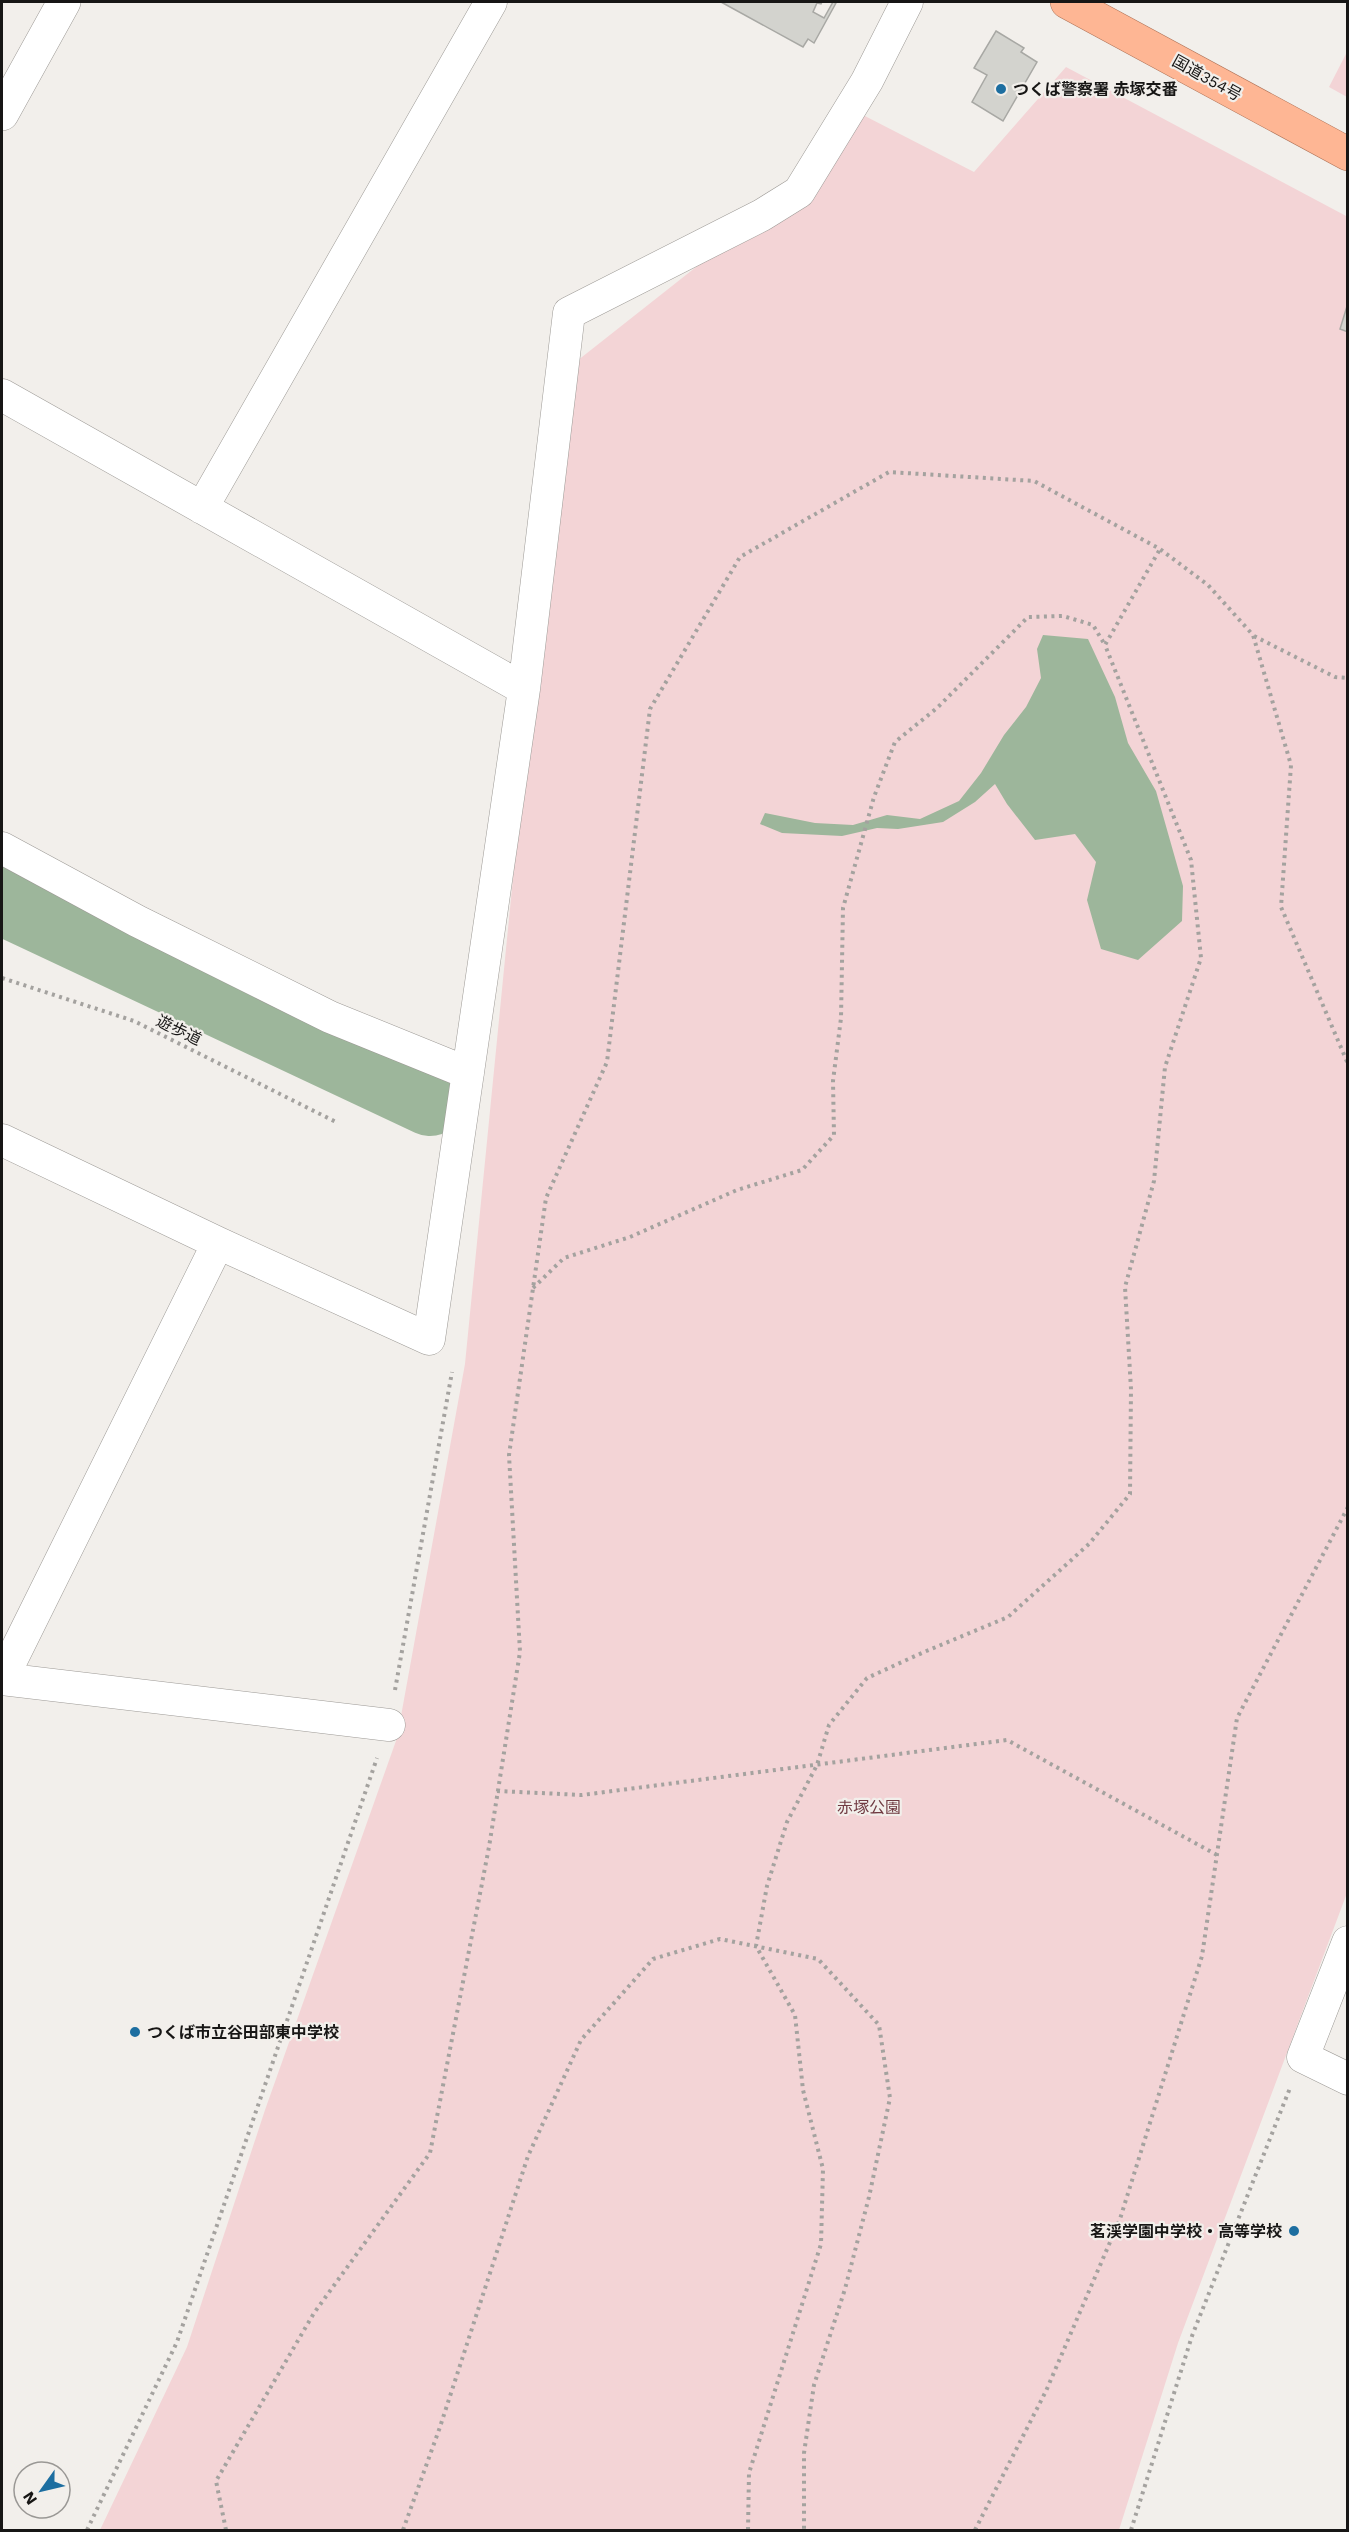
<svg xmlns="http://www.w3.org/2000/svg" width="1349" height="2532" font-family="'Work Sans','Noto Sans JP',sans-serif">
<style>
.green{fill:#f3d4d6}
.water{fill:#9db69b}
.lines{fill:none;stroke-linecap:round;stroke-linejoin:round}
.river{stroke:#9db69b;stroke-width:70}
.building{fill:#d3d3ce;stroke:#a8a8a4;stroke-width:1.5}
.minor-casing{stroke:#9d9a96;stroke-width:33}
.tertiary-casing{stroke:#9d9a96;stroke-width:34}
.trunk-casing{stroke:#ad7257;stroke-width:34}
.path{stroke:#a4a29f;stroke-width:4;stroke-dasharray:3 4.5;stroke-linecap:butt}
.minor{stroke:#fff;stroke-width:32}
.tertiary{stroke:#fff;stroke-width:33}
.trunk{stroke:#feb694;stroke-width:33}
.poi-dot{fill:#1d6ea0;stroke:#f2efeb;stroke-width:2}
.labels{text-anchor:middle;dominant-baseline:central;stroke-width:4.5;stroke-linejoin:round;paint-order:stroke}
.street-label{font-size:16px;fill:#171615;stroke:#f2efeb}
.poi-label{font-size:16px;font-weight:bold;fill:#171615;stroke:#f2efeb;text-anchor:start}
.park-label{font-size:16px;fill:#703a41;stroke:#f2efeb}
</style>
<rect width="100%" height="100%" fill="#f2efeb"/>
<path class="green" d="M1347,52V97L1329,87Z
M1066,67L1348,217L1347,1893L1178,2343L1119,2530H100L187,2347L265,2110L397,1738L465,1364L563,372L762,215L861,114L974,172Z"/>
<path class="water" d="M1043,635L1088,639L1115,697L1128,743L1156,791L1183,886L1182,921L1138,960L1101,949L1087,900L1096,862L1075,834L1035,840L1007,804L995,784L975,802L943,822L898,829L877,828L842,836L782,833L760,824L765,813L815,823L853,825L887,815L920,819L959,801L981,773L1004,735L1026,707L1041,678L1037,649Z"/>
<g class="lines">
<path class="river" d="M2,900L430,1101"/>
</g>
<path class="building" d="M721,2H822L821,4L817,3L813,12L824,18L833,2L836,3L814,43L808,39L803,47Z
M996,31L1024,48L1021,52L1037,62L1003,121L972,102L987,75L974,68Z
M1348,303V332L1340,329Z"/>
<g class="lines">
<defs>
<path id="minor" d="M2,395L524,689
M202,508L491,2
M2,848L137,921L330,1017L468,1073
M2,1140L218,1243L429,1339L524,689L569,313L762,215L799,192L867,81L907,2
M2,1679L218,1243
M2,1679L389,1725
M1348,1942L1303,2057L1348,2079"/>
<path id="tertiary" d="M2,114L64,2"/>
<path id="trunk" d="M1067,2L1348,154"/>
</defs>
<use href="#minor" class="minor-casing"/>
<use href="#tertiary" class="tertiary-casing"/>
<use href="#trunk" class="trunk-casing"/>
<path class="path" d="M1254,636L1335,677L1348,678
M2,978L134,1021L338,1123
M533,1288L564,1258L630,1237L737,1190L802,1170L834,1135L833,1081L841,1018L843,908L874,797L895,742L937,708L1028,617L1063,616L1093,625L1105,645
M395,1690L452,1372
M497,1791L582,1795L1007,1740L1217,1855
M87,2530L177,2342L377,1758
M226,2530L216,2481L314,2313L430,2153L489,1847L520,1652L509,1455L546,1198L607,1062L650,709L740,557L889,472L1034,481L1160,549L1208,585L1253,635L1291,765L1281,907L1348,1064
M403,2530L440,2427L528,2156L581,2040L653,1959L720,1939L818,1959L879,2025L890,2098L869,2197L845,2289L814,2385L804,2453V2530
M748,2530L749,2473L821,2244L823,2169L803,2090L795,2015L756,1946L767,1886L787,1822L817,1765L829,1725L867,1678L924,1652L1008,1617L1089,1544L1130,1494L1131,1389L1125,1287L1154,1181L1165,1067L1201,958L1191,860L1105,645L1160,549
M975,2530L1046,2391L1120,2219L1202,1956L1237,1718L1348,1507
M1131,2530L1192,2336L1290,2088"/>
<use href="#minor" class="minor"/>
<use href="#tertiary" class="tertiary"/>
<use href="#trunk" class="trunk"/>
</g>
<g class="poi-dot">
<circle cx="1001" cy="89" r="6"/>
<circle cx="135" cy="2032" r="6"/>
<circle cx="1294" cy="2231" r="6"/>
</g>
<g class="labels">
<g class="street-label">
<text transform="translate(1207 78) rotate(29)">国道354号</text>
<text transform="translate(179 1030) rotate(26)">遊歩道</text>
</g>
<g class="poi-label">
<text x="1013" y="89">つくば警察署 赤塚交番</text>
<text x="147" y="2032">つくば市立谷田部東中学校</text>
<text x="1282" y="2231" text-anchor="end">茗渓学園中学校・高等学校</text>
</g>
<g class="park-label">
<text x="869" y="1807">赤塚公園</text>
</g>
</g>
<rect width="1349" height="2532" fill="none" stroke="#171615" stroke-width="6"/>
<g transform="translate(42 2490) rotate(236)"><circle r="28" fill="#f2efeb" stroke="#9a9895" stroke-width="1.5"/>
<path d="M0-4.5L10 22L0 15L-10 22Z" fill="#1d6ea0"/>
<text y="-9" font-size="16" font-weight="bold" text-anchor="middle" fill="#171615">N</text>
</g>
</svg>
